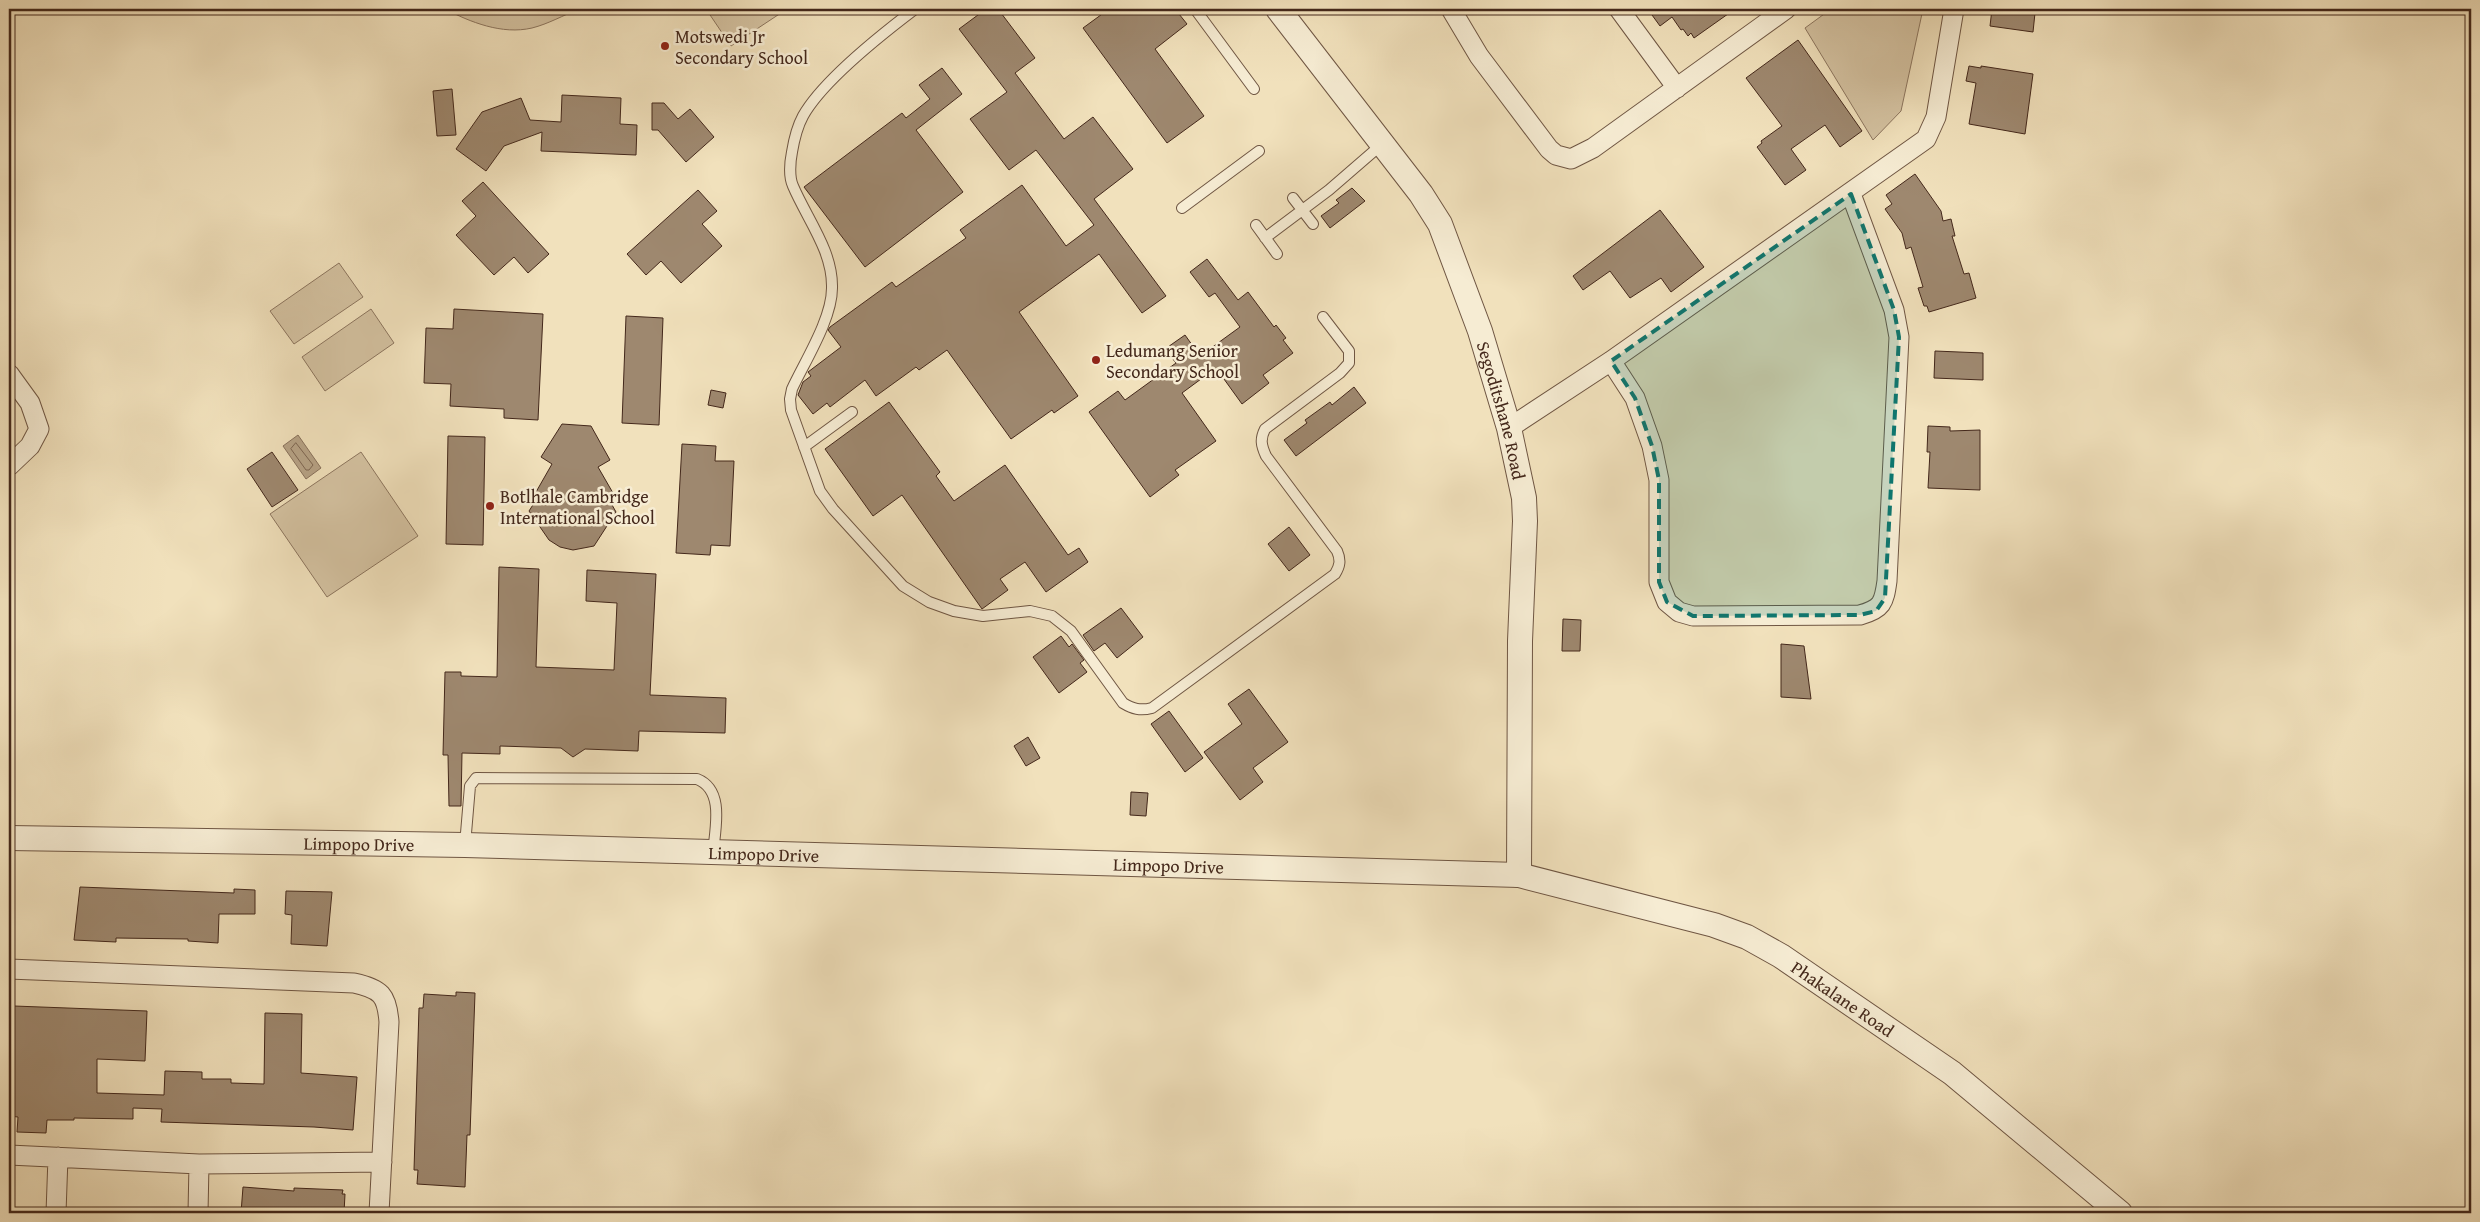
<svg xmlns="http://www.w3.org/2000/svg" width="2480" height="1222" font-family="'Gentium Book Plus',serif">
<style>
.green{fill:#d4c2a1;stroke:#8c755e}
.water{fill:#b6a285;stroke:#88715b}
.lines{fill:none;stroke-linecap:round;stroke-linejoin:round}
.shore{stroke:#7d6550;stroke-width:1}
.building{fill:#9e886f;stroke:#44281b}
.service-casing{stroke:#6f5643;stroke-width:12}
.minor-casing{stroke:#6f5643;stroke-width:21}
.tertiary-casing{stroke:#6f5643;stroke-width:26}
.service{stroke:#f6ecd3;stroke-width:10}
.minor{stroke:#f6ecd3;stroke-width:19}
.tertiary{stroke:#f6ecd3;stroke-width:24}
.marked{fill:#0f766e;fill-opacity:0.2;stroke:#0f766e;stroke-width:4;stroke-dasharray:10 6;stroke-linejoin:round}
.poi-dot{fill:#8f2418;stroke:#f6ecd3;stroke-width:2}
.labels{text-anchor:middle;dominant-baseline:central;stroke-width:5;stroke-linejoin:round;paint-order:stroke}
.poi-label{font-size:18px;fill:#44281b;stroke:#f6ecd3;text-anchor:start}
.street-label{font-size:18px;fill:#44281b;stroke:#f6ecd3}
</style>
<rect width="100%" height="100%" fill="#f1e1bc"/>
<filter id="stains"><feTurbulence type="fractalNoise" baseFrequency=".004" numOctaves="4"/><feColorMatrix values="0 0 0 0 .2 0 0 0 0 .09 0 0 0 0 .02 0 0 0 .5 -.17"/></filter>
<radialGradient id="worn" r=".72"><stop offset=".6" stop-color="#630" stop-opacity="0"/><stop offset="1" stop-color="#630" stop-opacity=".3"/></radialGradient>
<path class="green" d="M445,9H579C564,15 548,24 532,28C502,35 470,22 445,9Z
M706,9H787L731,46Z
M1831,9H1923L1901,111L1873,140L1805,28Z
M339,263L363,297L294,344L270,311Z
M371,309L394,343L325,391L302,357Z
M361,452L418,536L327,597L270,514Z"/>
<path class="water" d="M298,435L321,468L306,479L283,446Z"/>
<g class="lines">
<path class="shore" d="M296,443L313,465L309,470H306L291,449Z"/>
</g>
<path class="building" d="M986,9H998L1035,58L1015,73L1064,139L1093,117L1133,169L1094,199L1166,296L1142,313L1099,254L1019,312L1078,396L1054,413L1052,410L1011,439L947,350L919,370L916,367L876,396L865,380L830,407L827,403L813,414L798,395L803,382L811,376L808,372L841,347L828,330L830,327L892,282L896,287L966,238L960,230L1022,185L1066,246L1094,225L1036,150L1009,170L970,119L1007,92L959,29Z
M1109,9H1175L1187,24L1155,49L1204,116L1167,143L1083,28Z
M1659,9H1735L1694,38L1691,33L1688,36L1683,29L1681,30L1672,17L1660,26L1652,15Z
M1992,9L2035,13L2033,32L1990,26Z
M1798,40L1862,131L1840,147L1825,125L1791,149L1806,170L1785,185L1757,147L1762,143L1761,141L1782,126L1746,78Z
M1969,66L1981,68V66L2033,74L2025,134L1969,124L1976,83L1966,81Z
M942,68L962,94L916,130L963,192L865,267L804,187L902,113L906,118L930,99L919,85Z
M452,89L456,135L437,136L433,91Z
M562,95L621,98L620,124L637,125L636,155L541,151L542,132L504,146L486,171L456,149L482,112L521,98L530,120L561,122Z
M652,103H664L678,119L690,109L714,137L686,162L658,130H652Z
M1915,174L1941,211L1943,221L1951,219L1955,236H1952L1964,274L1969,273L1976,298L1929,312L1927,306H1924L1918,288L1923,287L1911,247L1906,249L1902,233L1885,209L1892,204L1886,195Z
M483,182L549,254L528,273L514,257L494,275L456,235L476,216L462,201Z
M1352,188L1365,201L1330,228L1321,216L1339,203L1336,200Z
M698,190L717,211L702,224L722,246L681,283L661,261L646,275L627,254Z
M1660,210L1704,267L1671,292L1661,278L1630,298L1610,271L1583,290L1573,276Z
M1207,259L1238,300L1248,292L1274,327L1276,325L1286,338L1283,340L1293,353L1263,375L1269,383L1242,404L1216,368L1182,393L1216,441L1175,470L1179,475L1150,497L1089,412L1118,391L1125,400L1176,363L1165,349L1185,335L1200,356L1240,327L1215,293L1209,297L1190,272Z
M454,309L543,314L538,420L504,418V409L450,406L451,384L424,383L426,328L453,329Z
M626,316L663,318L659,425L622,423Z
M1935,351L1983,353V380L1934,378Z
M1354,387L1366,403L1296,456L1284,440L1307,423L1305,420L1330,402L1332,405Z
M711,390L726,393L723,408L708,405Z
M889,402L940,472L936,476L954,501L1005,465L1068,555L1079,548L1088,562L1046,592L1025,562L1000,579L1008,590L982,609L902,495L873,516L825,449Z
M562,424L591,426L610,460L598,467L613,493L607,496L616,512L594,546L573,550L560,547L549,540L529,511L538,497L536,492L552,464L541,457Z
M1928,426L1950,427V431L1980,430V490L1928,488L1930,452H1927Z
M448,436L485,437L483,545L446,544Z
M682,444L716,446L715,461H734L730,546L711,545L710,555L676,553Z
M272,452L298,490L272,507L247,469Z
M1289,527L1310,555L1289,571L1268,544Z
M499,567L539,569L536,667L614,670L617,603L586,601L587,570L656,574L650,695L726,698L725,733L639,731L638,751L585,749L573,757L561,748L500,746V754L462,753L461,806H449L448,755H443L445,672H461V676L497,677Z
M1121,608L1143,637L1117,658L1105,643L1094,651L1083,635Z
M1563,619L1581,620L1580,651H1562Z
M1061,636L1069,647L1072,644L1084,660L1080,663L1087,672L1059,693L1033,657Z
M1781,644L1804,646L1811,699L1781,697Z
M1249,689L1288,742L1253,768L1263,782L1240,800L1204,752L1242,724L1228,704Z
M1169,711L1203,758L1185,772L1151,724Z
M1028,737L1040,758L1026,766L1014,746Z
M1131,792L1148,793L1146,816L1130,815Z
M80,887L234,893V889L255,890V914H219L218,943L188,941V939L116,938V942L74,940Z
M286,891L332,892L327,946L291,944L292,915L285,914Z
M456,992L475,993L470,1135H467L465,1187L417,1184L418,1170H414L419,1008H423L424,994L456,996Z
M14,1006L147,1011L145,1061L97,1059V1093L164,1095L165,1071L202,1072V1079H231V1083L264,1084L265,1013L302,1014L301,1073L357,1077L353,1130L314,1127L161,1122L162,1109L133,1108V1119L74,1118V1120H47L46,1133L17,1132L18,1117L9,1116V1026H13Z
M243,1187L294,1191V1188L343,1190L342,1194H345L344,1213H241Z"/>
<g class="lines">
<defs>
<path id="service" d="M915,9C882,34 823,80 803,116C797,127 794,140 792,152C790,162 789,177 793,186C807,219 833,251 832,288C832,319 805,361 792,389L790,399L791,410L820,491L833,509L903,586L929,602L954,611L983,616L1030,611L1052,616L1071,631L1123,703C1133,709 1140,711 1152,708L1335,574C1340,566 1341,560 1337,551L1266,456C1261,445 1260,439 1265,429L1340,373L1349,363V351L1323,317
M1195,9L1254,89
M1293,198L1313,224
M1182,208L1259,151
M1256,225L1277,254
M1265,238L1329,190L1381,145
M804,447L852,412
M465,845L470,786L476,778L697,779C725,790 715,829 713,853"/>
<path id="minor" d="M1451,9L1479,56L1549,149L1556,155L1571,159L1593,148L1786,9
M1619,9L1677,88
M1611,361L1635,398L1652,446L1659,480V582L1667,602L1679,612L1693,616L1860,615C1882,609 1884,603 1887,581L1899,337L1894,310L1851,194
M9,374L30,403L39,429L30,446L9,466
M1509,428L1611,361L1926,139L1936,117L1954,9
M9,969L354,983C381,989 387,995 389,1022L379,1213
M9,1155L199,1164L382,1162
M56,1213L58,1157
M198,1213L199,1164"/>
<g id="tertiary">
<path id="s1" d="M1278,9L1421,194L1440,224L1480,331L1509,428L1524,498L1525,521L1520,641L1519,875"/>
<path id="s2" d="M9,838L465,845L1519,875L1714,925L1747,937L1781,956L1952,1073L2120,1213"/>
</g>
</defs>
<use href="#service" class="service-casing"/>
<use href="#minor" class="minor-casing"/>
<use href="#tertiary" class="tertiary-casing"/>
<use href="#service" class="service"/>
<use href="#minor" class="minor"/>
<use href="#tertiary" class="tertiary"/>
</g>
<path class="marked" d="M1851,194L1894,310L1899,337L1885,598L1876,611L1860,615L1693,616L1667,602L1659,582V480L1652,446L1635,398L1611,361Z"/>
<g class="poi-dot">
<circle cx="665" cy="46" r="5"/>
<circle cx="1096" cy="360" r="5"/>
<circle cx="490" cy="506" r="5"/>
</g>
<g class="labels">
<g class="poi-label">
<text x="675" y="36">Motswedi Jr<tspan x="675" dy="21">Secondary School</tspan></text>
<text x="1106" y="350">Ledumang Senior<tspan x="1106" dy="21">Secondary School</tspan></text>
<text x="500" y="496">Botlhale Cambridge<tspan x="500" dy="21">International School</tspan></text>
</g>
<g class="street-label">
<text stroke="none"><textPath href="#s1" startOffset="466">Segoditshane Road</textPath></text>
<text stroke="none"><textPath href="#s2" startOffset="350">Limpopo Drive</textPath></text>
<text stroke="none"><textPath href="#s2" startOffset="755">Limpopo Drive</textPath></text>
<text stroke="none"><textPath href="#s2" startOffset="1160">Limpopo Drive</textPath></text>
<text stroke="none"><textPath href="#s2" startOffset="1861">Phakalane Road</textPath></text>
</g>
</g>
<rect width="2480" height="1222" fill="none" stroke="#f1e1bc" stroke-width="30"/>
<rect x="10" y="10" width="2460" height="1202" fill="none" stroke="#44281b" stroke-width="2.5"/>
<rect x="15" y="15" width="2450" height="1192" fill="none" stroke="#44281b"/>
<rect width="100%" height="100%" filter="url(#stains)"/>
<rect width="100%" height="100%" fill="url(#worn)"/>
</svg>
